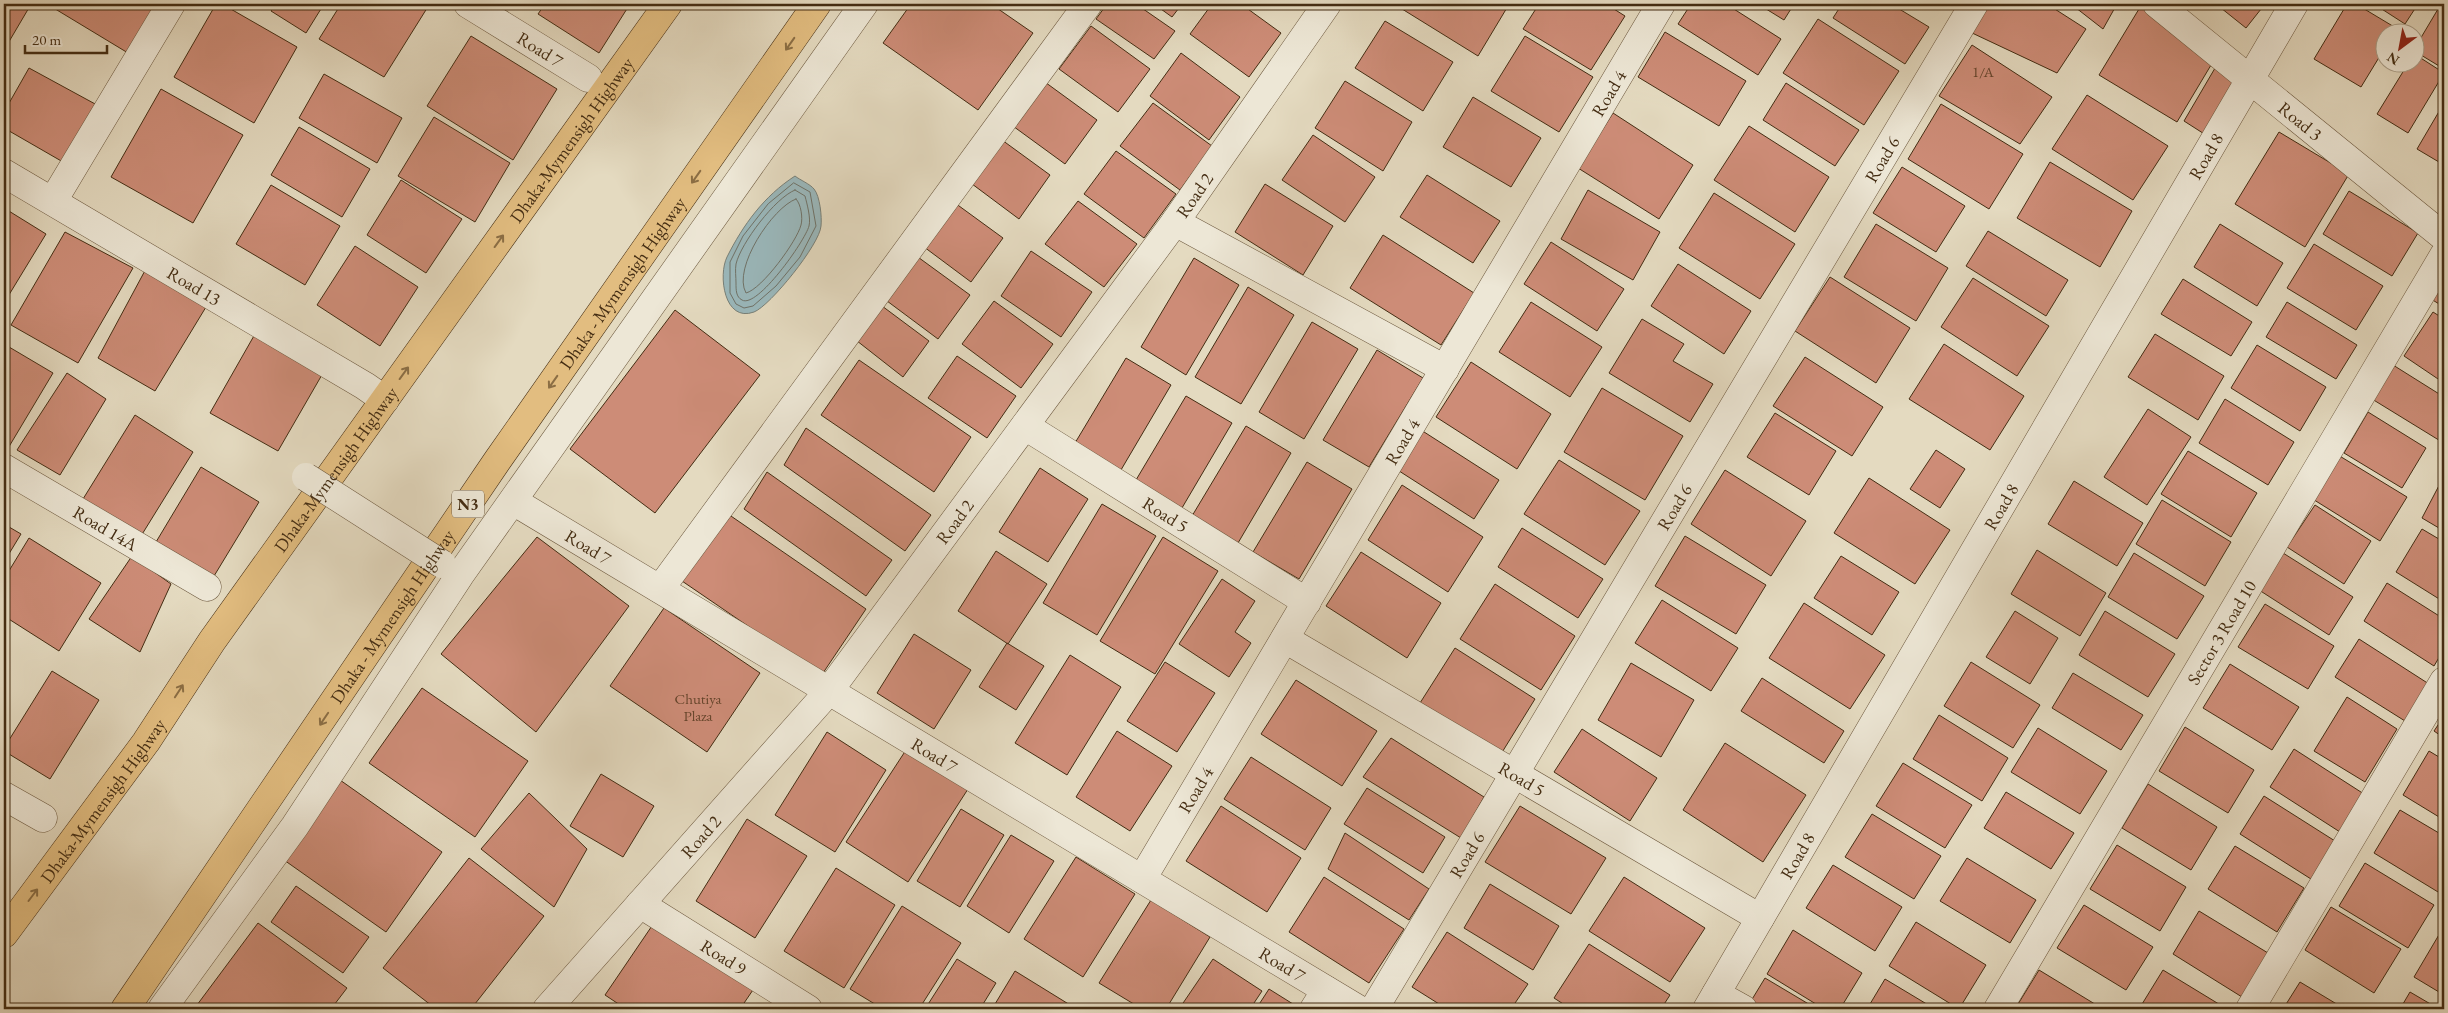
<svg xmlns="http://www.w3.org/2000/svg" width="2448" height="1013" font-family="'EB Garamond',serif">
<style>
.water{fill:#9ab8bc;stroke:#788078}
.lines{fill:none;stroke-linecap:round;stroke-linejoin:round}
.shore{stroke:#6f7268;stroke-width:1}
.building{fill:#cd8c77;stroke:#442d13}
.minor-casing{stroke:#6c583e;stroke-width:29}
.highway-casing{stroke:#442d13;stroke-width:29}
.minor{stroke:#ede7d6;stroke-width:28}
.highway{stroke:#e2bd80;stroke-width:28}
.minor-bridge-casing{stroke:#6c583e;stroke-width:29;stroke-linecap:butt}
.minor-bridge{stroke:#ede7d6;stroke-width:28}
.oneway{stroke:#8b6e44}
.labels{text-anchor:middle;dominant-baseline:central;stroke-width:4;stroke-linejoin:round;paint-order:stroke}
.number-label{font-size:15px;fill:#66452c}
.shield{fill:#ede7d6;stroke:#77654e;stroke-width:1}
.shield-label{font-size:16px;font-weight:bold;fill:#442d13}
.street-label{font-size:18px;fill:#442d13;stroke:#ede7d6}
</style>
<rect width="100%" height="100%" fill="#e4dac0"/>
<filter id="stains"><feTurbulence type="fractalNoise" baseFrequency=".004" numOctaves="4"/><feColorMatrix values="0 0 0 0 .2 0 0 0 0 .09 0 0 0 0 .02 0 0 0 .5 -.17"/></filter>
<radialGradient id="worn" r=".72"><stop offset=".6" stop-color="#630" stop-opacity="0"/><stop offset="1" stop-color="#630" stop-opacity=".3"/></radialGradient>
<path class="water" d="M795,176C800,180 810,184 814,189C820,196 822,217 821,226C820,244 770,306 754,312C724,323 718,275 727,257C743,225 764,196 795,176Z"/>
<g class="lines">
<path class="shore" d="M794,183L810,192L816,226L800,257L776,286L753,306L744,308L736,304L730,293V262L743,236L768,204Z
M795,190L805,196C807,204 811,218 809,226C805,241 757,309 742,300C736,297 736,290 736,283C736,277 735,270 736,264C741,243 775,198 795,190Z
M796,199C801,204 803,218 801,225C797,241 762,289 746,293C732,268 773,207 796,199Z"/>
</g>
<path class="building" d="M4,4H26L30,6L7,45L4,43Z
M47,4H148L159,10L133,56Z
M216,4H222L297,47L254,123L174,77Z
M276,4H324L306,33L271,11Z
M341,4H427L429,5L384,77L319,39Z
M545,4H630L599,53L538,14Z
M911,4H991L1033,33L978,110L883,43Z
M1107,4H1136L1175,31L1154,59L1096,19Z
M1154,4H1182L1172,17Z
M1212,4H1241L1281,33L1249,77L1190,34Z
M1394,4H1503L1508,6L1478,56Z
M1539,4H1606L1625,16L1591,70L1523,29Z
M1691,4H1726L1781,39L1758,75L1678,24Z
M1758,4H1794L1784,20Z
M1842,4H1891L1929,27L1905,64L1833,18Z
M1988,4H2047L2086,29L2057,73L1970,32Z
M2071,4H2117L2103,29Z
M2142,4L2220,50L2177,122L2099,75Z
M2216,4H2265L2246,28Z
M2347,4H2356L2396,28L2394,32H2386V46L2361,87L2314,59Z
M2374,4H2418L2405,24Z
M2441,4H2444V69L2416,52V46Z
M1818,19L1899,71L1864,125L1783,73Z
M1385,21L1453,62L1423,111L1355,68Z
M1091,26L1150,69L1118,112L1059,69Z
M1665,32L1746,81L1719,126L1638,77Z
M471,36L557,89L513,160L427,106Z
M1525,36L1593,77L1559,132L1491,91Z
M1972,45L2052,97L2020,144L1939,96Z
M1181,53L1240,97L1209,140L1150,96Z
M2416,55L2444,73L2408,133L2377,114L2409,62H2416Z
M2218,63L2240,85L2209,137L2184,121Z
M29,68L97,105L63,162L4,128V112Z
M324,74L402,118L377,163L299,118Z
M1038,77L1097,120L1065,164L1006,121Z
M1345,81L1412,122L1383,171L1315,128Z
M1786,83L1859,130L1835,166L1763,120Z
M161,89L243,135L193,223L111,177Z
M2087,95L2168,146L2133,200L2052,149Z
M1473,97L1541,138L1511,187L1443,147Z
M1153,103L1212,146L1180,190L1120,146Z
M2444,103V165L2417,149Z
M1941,104L2023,154L1989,209L1908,159Z
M1613,113L1693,165L1659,219L1578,168Z
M434,117L510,163L475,222L398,176Z
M1749,126L1829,177L1795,232L1714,180Z
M299,127L370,169L342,217L271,175Z
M991,132L1050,175L1019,219L960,175Z
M2279,132L2349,174L2305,247L2235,204Z
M1313,135L1375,177L1345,222L1282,180Z
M1116,151L1176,194L1144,238L1084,194Z
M2050,162L2132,211L2100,267L2017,218Z
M1902,167L1965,206L1936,252L1873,213Z
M1427,175L1500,221L1473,263L1400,217Z
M401,180L462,219L426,273L367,235Z
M1265,184L1333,226L1303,275L1235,232Z
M271,185L340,226L305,285L236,244Z
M1588,190L1660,232L1633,280L1561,239Z
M2349,191L2418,233L2392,276L2323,234Z
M1714,193L1795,244L1760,299L1679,248Z
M944,195L1003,238L971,282L912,238Z
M1078,201L1137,244L1104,287L1045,244Z
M4,208L46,234L4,303Z
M1876,224L1948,268L1916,321L1844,277Z
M2220,224L2283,263L2257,306L2194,267Z
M1988,231L2068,280L2046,316L1966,266Z
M65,232L133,268L78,363L11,325Z
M1383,235L1474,293L1441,345L1350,288Z
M1551,242L1624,289L1597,331L1524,284Z
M2314,244L2383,286L2356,330L2287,288Z
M355,246L418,287L380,346L317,305Z
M1031,251L1092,292L1061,337L1001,296Z
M911,252L970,295L938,339L879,295Z
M1194,258L1239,285L1186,375L1141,347Z
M1678,264L1751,311L1724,354L1651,306Z
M148,265L206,307L155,391L98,358Z
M1830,277L1910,328L1876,383L1795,331Z
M1973,278L2049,326L2017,376L1941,327Z
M2444,278V307L2431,299Z
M2183,279L2252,322L2231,356L2161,314Z
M1248,287L1294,315L1241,404L1195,377Z
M994,301L1053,344L1021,388L962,344Z
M1531,302L1602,347L1570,397L1499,352Z
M2287,302L2357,345L2336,379L2266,337Z
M878,303L929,341L903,377L852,337Z
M675,310L760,375L655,513L570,449Z
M2433,312L2444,319V383L2404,356Z
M1642,319L1684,344L1673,361L1713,384L1690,422L1609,373Z
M1312,322L1358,349L1304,439L1259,412Z
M255,334L323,373L278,451L210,413Z
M2155,334L2224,376L2198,420L2128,377Z
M4,344L53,373L4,455Z
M1944,344L2024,396L1990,450L1909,399Z
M2257,345L2326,387L2300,431L2231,388Z
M1377,350L1423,378L1369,467L1323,440Z
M957,356L1016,396L987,438L928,398Z
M1805,357L1883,407L1852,456L1773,406Z
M1126,358L1171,385L1118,475L1072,448Z
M859,360L971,437L934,492L821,415Z
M1471,362L1551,414L1517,469L1436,417Z
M2393,365L2444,397V439L2442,442L2372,399Z
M67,373L106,399L60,475L17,450Z
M1602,388L1683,436L1645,500L1564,452Z
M1186,396L1232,423L1179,513L1133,485Z
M2225,399L2294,442L2268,485L2199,443Z
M2148,409L2191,437L2147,505L2104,477Z
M2368,412L2426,448L2402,488L2344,453Z
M1775,413L1836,451L1809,495L1747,457Z
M135,415L193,452L141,536L83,499Z
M1246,426L1291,453L1238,543L1192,516Z
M806,428L931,515L905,551L784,465Z
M1421,430L1499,480L1474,519L1396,469Z
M1936,450L1965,469L1940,508L1910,489Z
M2188,451L2257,493L2231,537L2161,494Z
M2338,455L2407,497L2380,541L2311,498Z
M1559,460L1640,511L1605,565L1524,514Z
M1307,462L1352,489L1299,579L1253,552Z
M201,467L259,502L211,581L153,547Z
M1040,468L1088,499L1048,562L999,532Z
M1725,470L1806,521L1771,576L1691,524Z
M767,472L892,560L866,596L744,509Z
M2444,476V531L2422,518Z
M1869,478L1950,530L1915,584L1834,533Z
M2074,481L2143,523L2117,566L2048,524Z
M1402,485L1483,537L1448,592L1368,540Z
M2162,500L2231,542L2205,586L2136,544Z
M1102,504L1156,536L1097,635L1043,603Z
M2315,505L2371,541L2344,584L2287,547Z
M728,514L866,609L821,676L682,581Z
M4,524L21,534L4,562Z
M1522,528L1603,579L1578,618L1498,567Z
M2422,529L2444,542V602L2396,572Z
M1685,536L1766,585L1736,634L1655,586Z
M537,537L629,606L536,732L441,654Z
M1163,537L1218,571L1155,674L1100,641Z
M29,538L101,583L59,651L4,616V579Z
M2037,550L2106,593L2080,636L2011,594Z
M996,551L1047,584L1008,644L958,611Z
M1361,552L1441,603L1407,658L1326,606Z
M2134,553L2204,596L2177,639L2108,597Z
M2283,553L2353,597L2329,635L2259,590Z
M132,556L171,584L140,652L89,619Z
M1841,556L1899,592L1872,635L1814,598Z
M1222,579L1255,601L1235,632L1251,643L1229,677L1179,644Z
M2387,583L2444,619V649L2434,666L2364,621Z
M1495,584L1575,636L1541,690L1460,639Z
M1662,600L1738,648L1711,691L1635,643Z
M1804,603L1885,655L1850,709L1769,658Z
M2265,604L2334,646L2308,689L2238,647Z
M664,608L760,673L707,752L610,686Z
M2015,611L2058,638L2030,684L1986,657Z
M2105,611L2175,654L2148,697L2079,655Z
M914,634L971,670L934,729L877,693Z
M2359,639L2429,684L2405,721L2335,677Z
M1007,643L1044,666L1016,710L979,687Z
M1455,648L1535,699L1501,754L1420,703Z
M1070,655L1121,687L1067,775L1015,743Z
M1165,662L1215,693L1177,752L1127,721Z
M1971,662L2040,705L2013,748L1944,706Z
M1631,663L1694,700L1661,757L1598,720Z
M2230,664L2299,707L2272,750L2203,708Z
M52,671L99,700L50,779L4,751V748Z
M2073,673L2143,715L2121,750L2052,708Z
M1762,678L1844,731L1824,763L1741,711Z
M1296,680L1377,731L1342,786L1261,734Z
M422,688L528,761L475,837L369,763Z
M2347,697L2397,729L2365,782L2314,751Z
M1939,715L2008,758L1982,801L1913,759Z
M2444,716V738L2434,731Z
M2185,727L2254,770L2228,813L2159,771Z
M2038,728L2107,771L2080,814L2011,772Z
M1582,729L1657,778L1630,821L1554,772Z
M1117,731L1172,766L1130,831L1076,797Z
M827,732L886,770L835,852L775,815Z
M1391,738L1484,797L1461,838L1363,777Z
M1725,743L1806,795L1763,862L1683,810Z
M2294,749L2364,794L2340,832L2270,787Z
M906,750L968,789L908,882L846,842Z
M2429,751L2444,760V820L2403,795Z
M1251,757L1331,808L1305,850L1224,799Z
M1903,763L1972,805L1945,848L1876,806Z
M601,774L654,806L623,857L570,826Z
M340,780L442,852L386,932L284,860Z
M2148,784L2217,827L2191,870L2122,828Z
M1367,788L1445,837L1423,873L1344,824Z
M2006,792L2074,833L2051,869L1984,828Z
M529,793L587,849L554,907L481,849Z
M2264,796L2335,841L2311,879L2240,834Z
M1221,806L1301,858L1267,912L1186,861Z
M1520,806L1606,858L1571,914L1485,862Z
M961,809L1004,835L960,907L917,881Z
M2400,810L2444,836L2443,895L2374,853Z
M1872,814L1941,856L1914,899L1845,857Z
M747,819L807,856L755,938L696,901Z
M1345,833L1429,889L1409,920L1328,869Z
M1011,835L1054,861L1009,933L967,906Z
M2117,845L2186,887L2160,931L2090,889Z
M2235,846L2304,888L2277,932L2208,889Z
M1076,857L1135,894L1083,977L1024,939Z
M469,858L544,916L471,1009H436L383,968Z
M1967,858L2036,900L2010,943L1940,901Z
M2365,863L2434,905L2408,948L2339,906Z
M1833,865L1902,907L1875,951L1806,908Z
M836,868L895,905L844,988L784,951Z
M1324,877L1404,929L1369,983L1289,932Z
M1624,877L1705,928L1670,982L1589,931Z
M1490,884L1559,926L1533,970L1464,928Z
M296,886L369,937L343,973L271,922Z
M1151,900L1210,937L1166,1009H1142L1099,983Z
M2084,905L2153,947L2126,990L2057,948Z
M902,906L961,943L919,1009H883L850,989Z
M2331,907L2401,949L2374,993L2305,950Z
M2199,911L2268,953L2242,997L2173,954Z
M658,917L757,984L740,1009H626L605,995Z
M1916,922L1986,965L1959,1009L1889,966Z
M258,923L347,988L331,1009H194Z
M1793,930L1862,973L1840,1009H1824L1767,974Z
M1447,932L1528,984L1511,1009H1447L1412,987Z
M2440,933L2444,936V995L2414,977Z
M1589,944L1670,995L1661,1009H1571L1554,998Z
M957,959L996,983L980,1009H925Z
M1213,959L1262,991L1250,1009H1179Z
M2039,970L2103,1009H2015Z
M2163,970L2227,1009H2139Z
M1015,971L1075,1008L1074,1009H992Z
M1765,978L1817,1009H1765L1751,1001Z
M1885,979L1935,1009H1867Z
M2300,982L2345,1009H2283Z
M1269,989L1301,1009H1256Z
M2410,992L2439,1009H2400Z"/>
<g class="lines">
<defs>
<g id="minor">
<path id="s1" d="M468,4L588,78"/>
<path id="s2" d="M2157,4L2444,237"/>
<path id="s3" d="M4,173L365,386L385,400"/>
<path d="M53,201L171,4"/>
<path d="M1175,222L1445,369"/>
<path id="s4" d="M1025,426L1307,602"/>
<path id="s5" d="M4,468L207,587"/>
<path id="s6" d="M513,501L1358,1009"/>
<path d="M660,589L1088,4"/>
<path id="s7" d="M1285,639L1760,918"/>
<path d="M4,796L43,818"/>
<path id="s8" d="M1142,879L1661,4"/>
<path id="s9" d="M640,904L808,1009"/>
<path d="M1716,994L1743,1009"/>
<path d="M162,1009L295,826L460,575L864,4"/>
<path id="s10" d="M547,1009L829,691L1175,222L1327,4"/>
<path d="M1314,1009L1326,990"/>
<path id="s11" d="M1374,1009L1974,4"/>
<path id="s12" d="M1707,1009L2294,4"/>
<path id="s13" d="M1998,1009L2444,255"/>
<path d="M2250,1009L2444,681"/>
</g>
<g id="highway">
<path id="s14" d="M4,934L146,742L212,641L668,4"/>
<path id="s15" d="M125,1009L497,461L817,4"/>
</g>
</defs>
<use href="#minor" class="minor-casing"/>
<use href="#highway" class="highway-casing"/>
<use href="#minor" class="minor"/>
<use href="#highway" class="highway"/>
<defs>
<path id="minor-bridge" d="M306,477L442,564"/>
</defs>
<use href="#minor-bridge" class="minor-bridge-casing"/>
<use href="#minor-bridge" class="minor-bridge"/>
</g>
<defs><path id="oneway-shaft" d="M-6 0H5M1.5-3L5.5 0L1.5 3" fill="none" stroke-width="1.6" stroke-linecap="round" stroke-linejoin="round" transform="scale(1.25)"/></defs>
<g class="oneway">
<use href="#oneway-shaft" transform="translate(790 44) rotate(125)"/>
<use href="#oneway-shaft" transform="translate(696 177) rotate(125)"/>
<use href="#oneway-shaft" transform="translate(499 241) rotate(-54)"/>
<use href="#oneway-shaft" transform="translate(404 373) rotate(-54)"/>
<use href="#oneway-shaft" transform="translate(553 382) rotate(125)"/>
<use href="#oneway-shaft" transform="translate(179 691) rotate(-57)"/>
<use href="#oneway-shaft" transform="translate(324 719) rotate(124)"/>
<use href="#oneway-shaft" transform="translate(33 895) rotate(-53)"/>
</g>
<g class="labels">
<g class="number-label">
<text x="1983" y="71">1/A</text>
<text x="698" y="698">Chutiya<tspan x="698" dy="17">Plaza</tspan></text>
</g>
<rect class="shield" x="452" y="490.5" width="32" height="27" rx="4"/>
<g class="shield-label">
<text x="468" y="504">N3</text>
</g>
<g class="street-label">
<text stroke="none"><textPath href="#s1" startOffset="85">Road 7</textPath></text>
<text stroke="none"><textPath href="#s8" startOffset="914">Road 4</textPath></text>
<text stroke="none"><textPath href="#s2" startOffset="185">Road 3</textPath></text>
<text stroke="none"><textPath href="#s14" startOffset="976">Dhaka-Mymensigh Highway</textPath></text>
<text stroke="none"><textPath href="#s12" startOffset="988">Road 8</textPath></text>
<text stroke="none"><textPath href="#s11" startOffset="990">Road 6</textPath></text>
<text stroke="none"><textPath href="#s10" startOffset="1041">Road 2</textPath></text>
<text stroke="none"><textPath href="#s15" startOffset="880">Dhaka - Mymensigh Highway</textPath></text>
<text stroke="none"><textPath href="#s3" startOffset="221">Road 13</textPath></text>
<text stroke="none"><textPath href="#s8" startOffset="509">Road 4</textPath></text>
<text stroke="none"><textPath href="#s14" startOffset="571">Dhaka-Mymensigh Highway</textPath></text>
<text stroke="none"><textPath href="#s11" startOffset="585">Road 6</textPath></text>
<text stroke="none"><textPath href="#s12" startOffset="582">Road 8</textPath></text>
<text stroke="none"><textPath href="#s4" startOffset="166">Road 5</textPath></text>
<text stroke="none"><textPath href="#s10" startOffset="636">Road 2</textPath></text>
<text stroke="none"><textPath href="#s5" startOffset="118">Road 14A</textPath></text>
<text stroke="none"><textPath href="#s6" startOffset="88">Road 7</textPath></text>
<text stroke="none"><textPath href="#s15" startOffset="475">Dhaka - Mymensigh Highway</textPath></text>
<text stroke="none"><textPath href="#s13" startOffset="438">Sector 3 Road 10</textPath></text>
<text stroke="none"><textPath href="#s6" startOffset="492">Road 7</textPath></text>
<text stroke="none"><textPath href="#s7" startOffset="275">Road 5</textPath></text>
<text stroke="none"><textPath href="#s8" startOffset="104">Road 4</textPath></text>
<text stroke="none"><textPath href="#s14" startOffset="166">Dhaka-Mymensigh Highway</textPath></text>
<text stroke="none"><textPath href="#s10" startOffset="231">Road 2</textPath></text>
<text stroke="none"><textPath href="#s11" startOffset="180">Road 6</textPath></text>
<text stroke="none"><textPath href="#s12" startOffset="178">Road 8</textPath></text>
<text stroke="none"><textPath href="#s9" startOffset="99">Road 9</textPath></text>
<text stroke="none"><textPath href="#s6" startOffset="898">Road 7</textPath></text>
</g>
</g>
<rect width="2448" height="1013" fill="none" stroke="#e4dac0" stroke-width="20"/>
<rect x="5" y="5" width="2438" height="1003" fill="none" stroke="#442d13" stroke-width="2.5"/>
<rect x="10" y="10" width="2428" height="993" fill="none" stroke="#442d13"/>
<g transform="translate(2400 48) rotate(212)"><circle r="24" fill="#ede7d6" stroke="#a99d88"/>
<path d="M0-4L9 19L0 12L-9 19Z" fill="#8f2418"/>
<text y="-8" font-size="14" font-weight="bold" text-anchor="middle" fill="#442d13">N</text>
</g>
<path d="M25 45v8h82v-8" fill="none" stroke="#442d13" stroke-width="2.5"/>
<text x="32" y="45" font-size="15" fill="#442d13" stroke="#ede7d6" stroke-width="4" paint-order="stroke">20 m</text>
<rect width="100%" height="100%" filter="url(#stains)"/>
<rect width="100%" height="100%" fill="url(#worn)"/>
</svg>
